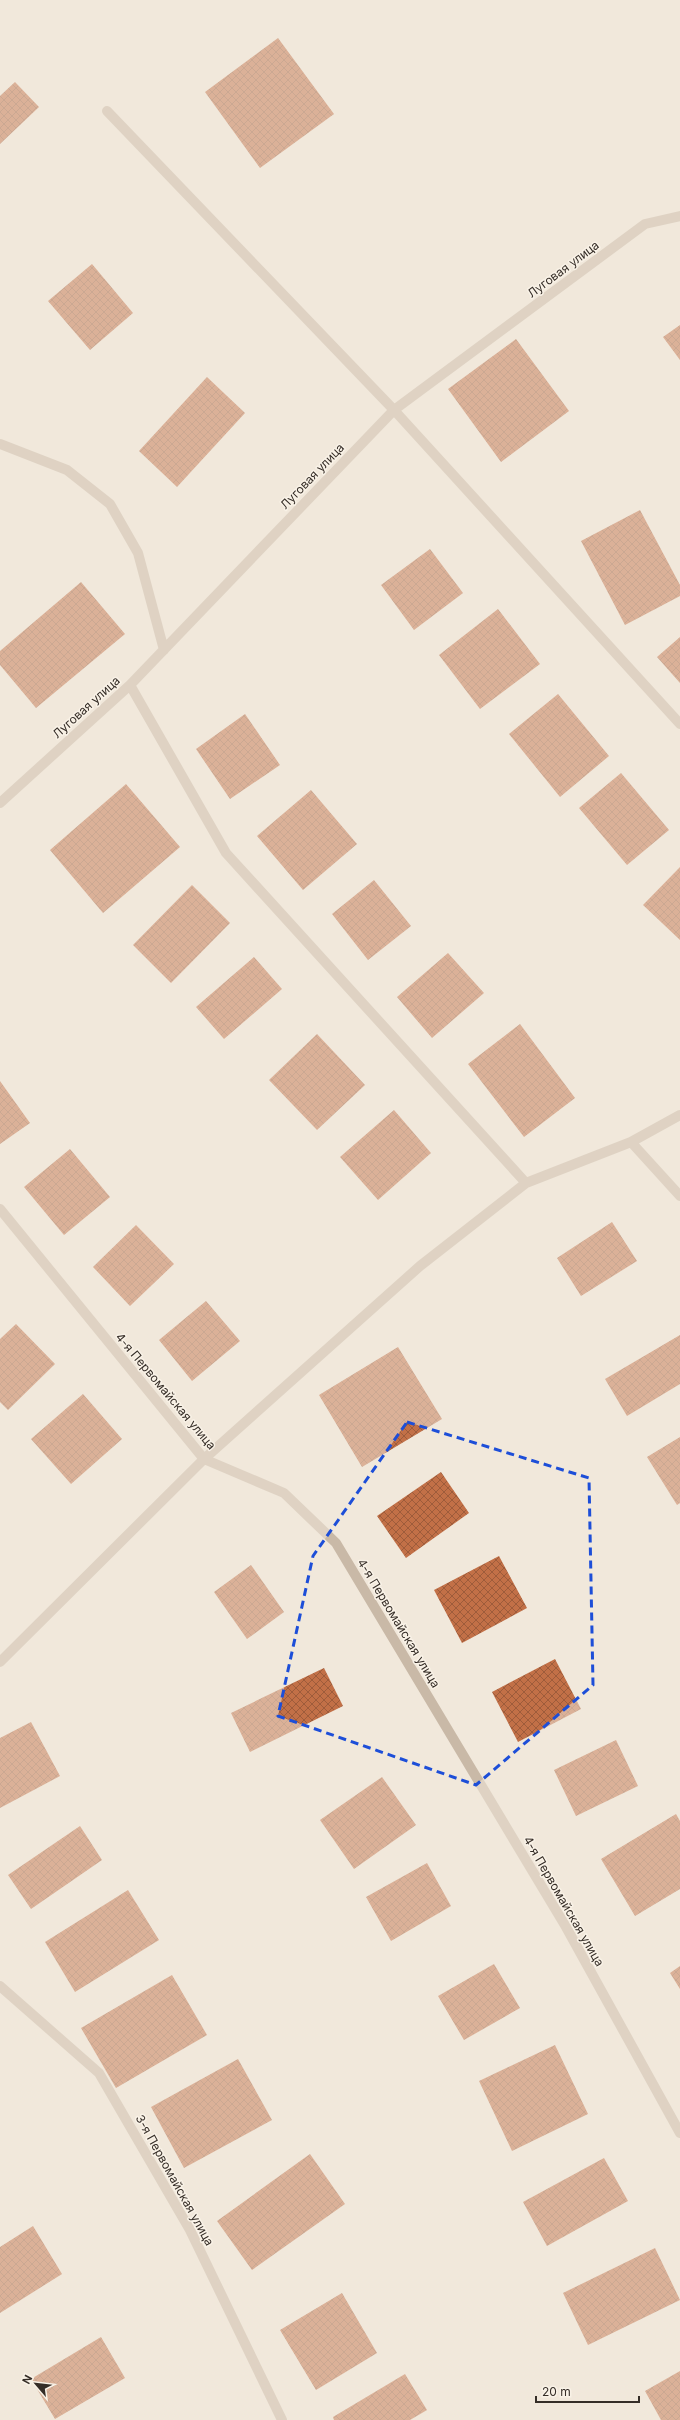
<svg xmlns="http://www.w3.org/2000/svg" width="680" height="2420" font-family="Inter,sans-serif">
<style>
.building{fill:url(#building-cross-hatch)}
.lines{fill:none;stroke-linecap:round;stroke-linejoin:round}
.minor{stroke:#c9b9a7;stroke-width:10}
.marked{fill:none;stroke:#1d4ed8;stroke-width:3;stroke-dasharray:8 5;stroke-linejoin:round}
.labels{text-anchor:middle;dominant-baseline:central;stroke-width:3;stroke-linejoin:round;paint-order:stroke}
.street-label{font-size:12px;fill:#352d27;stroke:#f9f2e7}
</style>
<defs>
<pattern id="building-cross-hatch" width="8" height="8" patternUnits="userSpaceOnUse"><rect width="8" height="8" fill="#c27047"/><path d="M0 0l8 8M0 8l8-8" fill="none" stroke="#9e5c3b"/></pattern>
</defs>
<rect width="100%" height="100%" fill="#f1e8db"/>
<path class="building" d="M278,38L334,114L260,168L205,92Z
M15,82L39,107L0,144V96Z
M92,264L133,313L90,350L48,301Z
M680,325V360L663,337Z
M516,339L569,411L501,462L448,389Z
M207,377L245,413L177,487L139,451Z
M640,510L680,585V596L625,625L581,541Z
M430,549L463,593L414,630L381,585Z
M81,582L125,634L36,708L0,665V651Z
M498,609L540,664L480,709L439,655Z
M680,637V683L657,657Z
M558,694L609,756L560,797L509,734Z
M245,714L280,765L230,799L196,749Z
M621,773L669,830L627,865L579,808Z
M126,784L180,847L103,913L50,850Z
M311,790L357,844L303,890L257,836Z
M680,867V940L643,905Z
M374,880L411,926L368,960L332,914Z
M192,885L230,923L171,983L133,945Z
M448,953L484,993L432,1038L397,997Z
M254,957L282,989L224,1039L196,1007Z
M520,1024L575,1098L524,1137L468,1064Z
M317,1034L365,1085L317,1130L269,1080Z
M0,1081L30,1123L0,1144Z
M394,1110L431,1153L378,1200L340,1157Z
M70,1149L110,1197L64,1235L24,1187Z
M612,1222L637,1261L581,1296L557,1258Z
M136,1225L174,1264L130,1306L93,1267Z
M206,1301L240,1341L192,1381L159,1340Z
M16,1324L55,1364L8,1410L0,1402V1339Z
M680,1335V1384L627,1416L605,1379Z
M398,1347L442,1419L362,1467L319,1395Z
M83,1394L122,1439L71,1484L31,1439Z
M680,1437V1503L677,1505L647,1457Z
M441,1472L469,1513L406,1558L377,1516Z
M499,1556L527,1608L462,1643L434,1590Z
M251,1565L284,1612L247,1639L214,1592Z
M555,1659L581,1709L518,1742L492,1692Z
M324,1668L343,1706L250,1752L231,1713Z
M31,1722L60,1776L0,1808V1738Z
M616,1740L638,1786L576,1816L554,1770Z
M382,1777L416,1825L354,1869L320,1820Z
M676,1814L680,1821V1889L635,1916L601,1859Z
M80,1826L102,1860L31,1909L8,1875Z
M427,1863L451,1906L391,1941L366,1897Z
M128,1890L159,1940L75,1992L45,1942Z
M494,1964L520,2008L464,2040L438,1996Z
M680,1966V1989L670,1973Z
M172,1975L207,2035L116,2088L81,2028Z
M555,2045L588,2114L512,2151L479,2081Z
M238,2059L272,2120L184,2168L151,2107Z
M310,2154L345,2204L252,2270L217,2221Z
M604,2158L628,2201L547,2246L523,2202Z
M33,2226L62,2274L0,2313V2247Z
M655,2248L680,2300L588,2345L563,2293Z
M342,2293L377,2353L316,2390L280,2330Z
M101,2337L125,2378L55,2419L31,2379Z
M680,2371V2420H661L645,2391Z
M405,2374L427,2410L410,2420H334L333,2417Z"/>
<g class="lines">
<path class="minor" d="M107,111L394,410L680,724
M0,444L67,470L110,504L138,553L164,650
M130,685L226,853L526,1183
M0,803L130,685L394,410L645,224L680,216
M631,1142L680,1196
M0,1209L204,1459L284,1493L336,1543L566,1927L680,2133
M0,1662L204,1459L420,1266L526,1183L631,1142L680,1115
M0,1986L99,2073L190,2230L282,2420"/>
</g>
<path d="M0 0H680V2420H0ZM407,1422L589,1478L593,1685L476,1785L278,1716L313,1556Z" fill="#f1e8db" fill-opacity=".55" fill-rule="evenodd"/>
<path class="marked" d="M407,1422L589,1478L593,1685L476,1785L278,1716L313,1556Z"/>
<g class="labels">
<g class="street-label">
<text transform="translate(563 269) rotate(-37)">Луговая улица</text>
<text transform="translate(312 476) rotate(-46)">Луговая улица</text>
<text transform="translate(86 707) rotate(-42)">Луговая улица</text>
<text transform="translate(166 1391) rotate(50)">4-я Первомайская улица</text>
<text transform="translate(399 1623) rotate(59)">4-я Первомайская улица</text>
<text transform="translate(564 1901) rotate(60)">4-я Первомайская улица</text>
<text transform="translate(175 2180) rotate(61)">3-я Первомайская улица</text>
</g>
</g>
<g transform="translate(36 2384) rotate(298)" stroke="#f9f2e7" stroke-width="3" paint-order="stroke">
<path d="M0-3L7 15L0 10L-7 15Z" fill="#352d27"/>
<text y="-6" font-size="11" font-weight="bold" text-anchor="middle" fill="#352d27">N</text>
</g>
<path d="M536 2396v6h103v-6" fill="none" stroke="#352d27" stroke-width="2"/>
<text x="542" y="2396" font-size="12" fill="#352d27" stroke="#f9f2e7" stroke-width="3" paint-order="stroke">20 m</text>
</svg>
